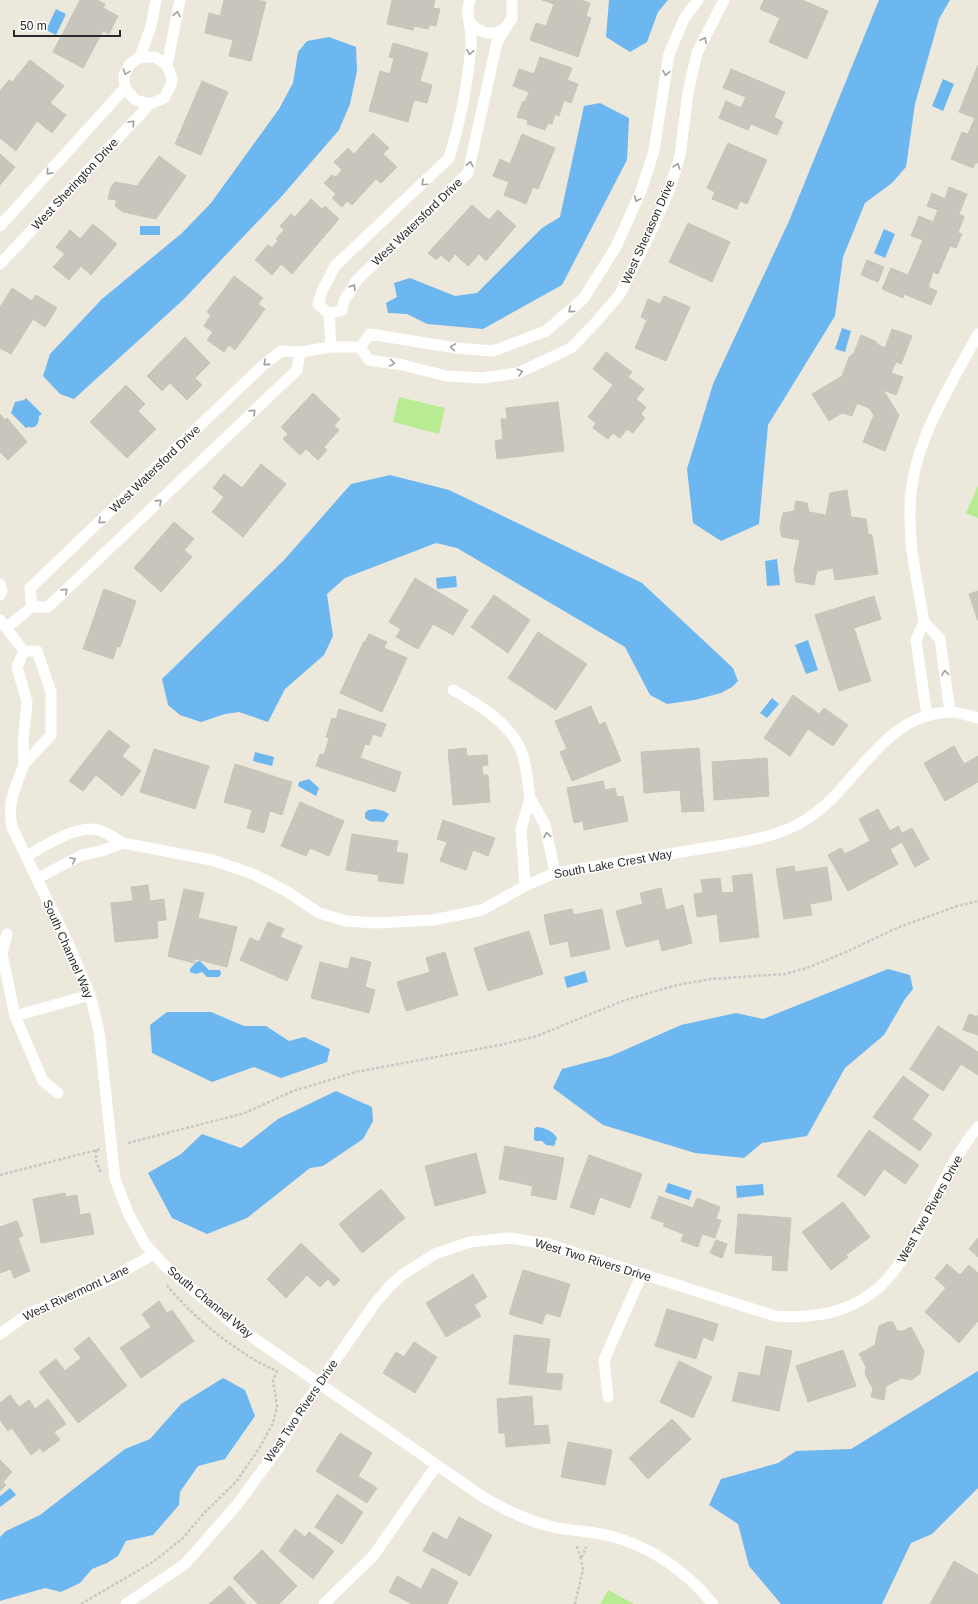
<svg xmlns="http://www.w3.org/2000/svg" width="978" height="1604" font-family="Arial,sans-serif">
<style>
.pitch{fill:#b7ec93}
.water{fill:#6db7f1}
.building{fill:#c8c5bc;stroke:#c8c5b6}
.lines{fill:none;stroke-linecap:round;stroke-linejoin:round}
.path{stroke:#c8c8c8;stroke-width:2.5;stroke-dasharray:3 2;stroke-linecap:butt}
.street{stroke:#fff;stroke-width:11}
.oneway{stroke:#9f9f9f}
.labels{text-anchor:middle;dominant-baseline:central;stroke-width:3;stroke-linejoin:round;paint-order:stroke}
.street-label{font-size:12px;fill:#2a2a2a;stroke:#fff}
</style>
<rect width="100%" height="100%" fill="#ede8dc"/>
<path class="pitch" d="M399,397L445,408L439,434L393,422Z
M978,486V518L966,513Z
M608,1590L634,1604H600Z"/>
<path class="water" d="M609,0H668L658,12L647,42L630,52L606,37Z
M879,0H950L939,19L915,104L906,167L892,183L865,203L843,257L835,316L768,425L759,524L721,541L693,523L687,469L713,384L789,221Z
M56,9L66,14L56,35L46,30Z
M329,37L356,47L357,71L350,104L339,130L282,196L183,300L74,399L60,394L43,376L50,354L102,299L182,233L211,203L279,109L293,83L298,52L307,41Z
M943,79L954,84L943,111L932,106Z
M600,103L629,118L627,160L562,285L483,329L427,324L407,314L388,313L386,303L397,297L394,283L410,278L455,296L477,293L542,228L560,217L584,106Z
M140,226H160V235H140Z
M884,229L895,234L885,258L874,253Z
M842,328L851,331L845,352L835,349Z
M26,398L42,414L39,416C39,424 36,429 28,427L26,428L11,413L15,402L24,400Z
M390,475L449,490L642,583L733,668L738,681L732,687L721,693L695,700L667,704L650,695L625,647L457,548L436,543L345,578L327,594L333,636L324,655L285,689L268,722L239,712L225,714L201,722L180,715L168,705L162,679L285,559L351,484Z
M777,559L780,585L767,586L765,561Z
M456,576L457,587L437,589L436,578Z
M808,640L818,670L806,674L795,645Z
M772,698L779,704L767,718L760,713Z
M255,752L274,757L272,766L253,761Z
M309,779L319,788L316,796L298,786L299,782Z
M375,809L384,811L389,814L384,822C377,820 371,824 365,818V813L368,810Z
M200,961L209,970H220L221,974L219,977H207L202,972L196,974L190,972V969L196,962Z
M888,969L910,975L913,989L905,999L884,1035L845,1068L807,1136L762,1143L744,1158L695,1153L603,1125L553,1088L562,1069L611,1056L681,1025L736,1013L763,1019Z
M585,971L588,982L567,988L564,977Z
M167,1012H211L244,1026H266L289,1041L304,1037L330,1049L327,1062L281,1078L254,1067L212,1082L152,1053L150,1025Z
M336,1091L372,1107L373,1121L363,1139L323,1166L310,1168L247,1218L207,1234L172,1218L148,1173L181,1154L202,1134L241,1148L278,1119Z
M536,1127C544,1127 553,1131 557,1138L554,1146L546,1145L542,1141H536L534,1140V1129Z
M668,1183L692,1191L689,1200L665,1192Z
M763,1184L764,1195L737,1198L736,1186Z
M978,1371V1488L932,1534L911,1543L882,1604H781L749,1566L738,1524L709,1505L721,1479L778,1463L796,1451L851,1449Z
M223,1378L245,1390L255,1416L225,1459L198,1466L180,1492L179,1505L153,1535L126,1541L118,1556L107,1563L92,1569L80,1583L61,1592L45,1588L0,1601V1537L6,1531L40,1515L125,1449L150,1439L181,1404Z
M10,1488L16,1495L0,1507V1496Z"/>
<path class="building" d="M80,0H97L105,4L103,8L118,16L109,34L103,31L83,68L53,52Z
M224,0H258L266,2L251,61L229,56L233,40L205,33L209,13L220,16Z
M392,0H435L433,8L440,9L436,26L430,25L428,29L414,26L413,30L387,24Z
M542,0H581L590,3L586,16L591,18L578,57L530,40L536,23L546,26L554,4Z
M764,0H802L828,11L807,59L769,42L780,18L760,9Z
M393,43L428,53L420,81L432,85L427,103L414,100L408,122L369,111L380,71L390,74L394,58L389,57Z
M540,57L572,68L567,80L578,84L571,103L564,100L559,116L555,114L552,124L548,123L545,130L527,124L528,120L517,117L523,101L525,102L529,92L513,86L519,69L534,74Z
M30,60L64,86L50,103L66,115L52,133L37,121L16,151L0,138V91L9,80L12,82Z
M978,65V163L976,162L973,168L951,159L962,132L968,134L975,118L959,112Z
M731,69L785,92L774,117L783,122L777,135L751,124L748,130L719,118L726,101L741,108L746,97L723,88Z
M202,81L228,92L201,155L175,144Z
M373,133L389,148L383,154L397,167L381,183L376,179L352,205L347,201L342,207L332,198L336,194L324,183L332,175L336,177L342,170L334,162L348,148L354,154Z
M522,134L555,148L538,189L533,187L526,204L504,195L509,182L493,176L500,159L510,164Z
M728,143L767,160L747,204L740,201L737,209L712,199L715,192L707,188Z
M0,154L15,167L0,185Z
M159,156L186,176L156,219L123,212L115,206L117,200L108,199L111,187L115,182L137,186Z
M949,187L967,194L959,214L964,217L958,233L962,234L956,248L950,246L938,274L933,272L928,287L937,291L931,305L904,294L903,298L882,289L891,268L908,275L923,240L911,236L919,216L933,222L938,210L927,206L932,193L945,199Z
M311,199L322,209L325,206L339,219L292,274L281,264L272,275L255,260L268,245L272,248L278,241L276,239L284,230L280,226L291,214L295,217Z
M472,205L489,220L498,210L516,226L486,261L479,254L468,266L455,254L449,262L441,255L436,260L428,253Z
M688,223L730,242L712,282L669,262Z
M93,224L117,244L91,275L81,266L69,280L53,267L65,254L56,247L70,230L80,239Z
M867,260L884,267L878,282L861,275Z
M234,276L263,298L258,304L265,309L235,350L229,345L224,352L207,340L213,332L204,326L211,315L207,312Z
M12,288L32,301L36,295L57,308L45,327L33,319L11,354L0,348V307Z
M664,296L690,307L666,361L635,348L647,320L641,317L648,299L660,304Z
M892,329L912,336L901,364L896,362L891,373L903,377L896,395L883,390L899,415L885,451L863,442L874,415L869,408L857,403L852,416L842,413L829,421L812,394L842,376L849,357L854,353L861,335L875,341L877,344L885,348Z
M185,337L210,363L195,378L202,385L187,400L170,383L162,391L147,376Z
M606,352L632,372L628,377L644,389L636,399L646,407L641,414L645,418L633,433L627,429L620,438L613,433L608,439L593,428L596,423L588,417L613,385L593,369Z
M126,385L145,404L138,411L156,429L127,458L90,422Z
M313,393L340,419L334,426L339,430L324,447L327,450L318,460L306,449L300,455L283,439L288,434L281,427Z
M558,402L564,451L497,459L495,441L503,439L501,419H507L506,408Z
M0,414L5,420L7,418L27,442L8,460L0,452Z
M261,464L286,484L243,537L212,512L224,497L213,488L224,474L242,488Z
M847,490L851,517L866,519L868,534L872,535L878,574L835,580L833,568L817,571L814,585L796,582L794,569L800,540L782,537L780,528L783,513L794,511L796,501L807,503L809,512L826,515L830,493Z
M174,522L194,539L184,550L192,557L161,592L134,568Z
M415,578L468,610L453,635L433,624L418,649L396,637L401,629L389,622Z
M104,589L136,601L120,647L117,646L113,659L83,649Z
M978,591V621L969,594Z
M494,595L530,620L508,653L471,627Z
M874,596L881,619L854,628L871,681L839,691L815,615Z
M538,632L587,664L556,710L508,678Z
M369,634L387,642L384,648L407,658L382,712L340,693L364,641L365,642Z
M793,695L819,714L824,708L848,725L833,746L808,729L790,756L764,738Z
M591,706L599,725L605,722L621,761L572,781L560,752L567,749L555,721Z
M339,709L386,724L381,737L373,734L369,745L365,744L360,758L401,772L395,792L316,766L320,754L324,755L329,738L326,737L332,718L336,719Z
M109,730L130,746L122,756L141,771L122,796L96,775L83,791L69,781Z
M954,746L964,764L978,756V782L945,801L924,763Z
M466,748L467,756L487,755L488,765L482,766L483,775H488L490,802L453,805L448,750Z
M699,748L704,811L682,812L680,790L644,793L641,752Z
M154,749L209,766L195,809L140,792Z
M767,758L769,796L714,800L712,762Z
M235,764L292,782L282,815L270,811L264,833L247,828L252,810L224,802Z
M603,781L605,790L615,788L617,797L623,796L628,821L584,830L583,821L574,823L567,788Z
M300,802L344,821L329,856L310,848L306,856L281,846Z
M878,809L890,831L898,826L902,833L912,828L929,859L915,867L902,842L890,849L898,864L848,891L828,855L841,848L845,854L870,841L859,819Z
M443,820L495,838L488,856L473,850L466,870L440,861L447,842L437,839Z
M352,834L398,841L396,852L408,854L403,884L378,881L379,875L346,870Z
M794,866L795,872L827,867L832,900L810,904L812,915L784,919L776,869Z
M752,874L759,937L720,942L717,914L697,917L694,894L703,893L701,880L720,878L722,893L734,892L732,876Z
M148,885L150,901L164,899L166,920L157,921L158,938L115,942L111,903L133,901L131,887Z
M661,888L666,910L683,905L692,943L662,951L659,939L626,947L616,911L643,904L640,893Z
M184,889L204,893L198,918L237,927L227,967L195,959L194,963L168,956Z
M572,909L574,915L602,909L610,949L571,957L568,941L550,945L544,915Z
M268,922L284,929L280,937L302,946L287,981L240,960L250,938L259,942Z
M529,931L543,974L488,991L474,948Z
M445,952L458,995L406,1011L397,982L430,972L426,958Z
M351,957L371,962L365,987L375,990L369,1013L311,998L320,962L348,969Z
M969,1014L977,1017L978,1015V1035L963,1030Z
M938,1026L978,1052V1075L961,1064L943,1091L910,1069Z
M903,1076L929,1095L912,1119L932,1134L920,1151L873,1117Z
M869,1130L919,1165L905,1184L884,1169L865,1196L837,1176Z
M505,1146L564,1158L556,1200L531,1195L533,1186L499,1179Z
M476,1153L486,1193L435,1206L425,1166Z
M589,1155L642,1174L630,1208L600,1197L594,1215L570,1207Z
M381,1189L405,1218L362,1253L339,1224Z
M65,1193L66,1197L77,1195L80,1215L90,1213L94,1234L41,1243L33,1199Z
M659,1196L693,1208L697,1198L720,1207L716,1219L721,1220L715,1238L702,1234L698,1247L681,1241L684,1234L663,1226L665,1223L651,1218Z
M843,1202L870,1237L846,1255L848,1257L831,1270L802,1232Z
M738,1214L791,1218L787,1271L772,1270L773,1256L735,1253Z
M17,1221L23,1236L18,1238L30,1271L14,1278L11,1269L0,1273V1227Z
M978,1238V1257L969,1249Z
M716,1240L727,1244L722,1258L710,1253Z
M301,1243L340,1280L334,1286L328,1279L320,1287L307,1275L286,1298L267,1279Z
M947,1264L960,1275L969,1265L978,1273V1321L959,1343L925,1312L946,1288L935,1278Z
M523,1270L570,1284L560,1317L546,1313L542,1324L509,1314Z
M473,1274L487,1297L474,1305L481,1316L446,1337L426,1303Z
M159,1301L167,1313L172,1310L194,1341L141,1378L120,1348L151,1327L142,1314Z
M667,1309L718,1324L713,1341L703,1337L696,1359L655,1346Z
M888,1322H893L897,1331H903L911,1327L924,1351L920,1374L911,1380L902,1378L886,1386L884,1400L871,1397L873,1389L865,1374L866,1367L859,1354L875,1345L879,1326Z
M514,1335L550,1339L546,1373L563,1374L561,1390L509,1384Z
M89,1337L127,1386L78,1423L39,1372L56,1359L65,1371L81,1358L74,1349Z
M414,1342L437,1357L415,1393L383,1373L396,1352L404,1357Z
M766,1346L792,1351L779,1411L732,1401L739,1372L760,1376Z
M843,1350L856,1386L808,1402L796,1366Z
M679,1361L712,1377L693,1418L660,1402Z
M10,1395L19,1407L29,1400L35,1409L48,1399L66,1424L54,1432L60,1440L43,1452L40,1448L31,1455L12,1428L8,1431L0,1420V1403Z
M532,1396L534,1426L548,1425L550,1443L506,1447L505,1433H499L497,1399Z
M672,1419L691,1439L648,1479L629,1458Z
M340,1433L372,1453L358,1476L377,1488L367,1503L316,1471Z
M568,1442L612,1450L605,1485L561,1477Z
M0,1460L12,1472L3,1482L6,1485L0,1491Z
M337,1494L363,1512L342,1544L315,1527Z
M459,1517L492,1535L470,1576L423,1551L433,1532L447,1540Z
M295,1529L305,1537L309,1532L334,1551L313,1579L279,1551Z
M262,1550L297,1586L279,1604H258L233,1578Z
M954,1561L978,1575V1604H930Z
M432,1568L458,1582L447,1604H412L389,1592L397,1576L421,1589Z
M230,1586L246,1604H209Z"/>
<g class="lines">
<path class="path" d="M128,1143L245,1113L293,1091L356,1072L500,1045L537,1036L625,1000L677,985L711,979L785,974L807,968L846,952L897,928L957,906L978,901
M96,1150V1161L101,1173
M0,1175L100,1149
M577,1546L581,1559L586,1547
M81,1604L153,1562L182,1539L205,1512L236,1482L260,1447L273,1423L277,1406L273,1380L277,1371C240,1356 190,1315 166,1284
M575,1604L583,1570L581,1559"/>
<path class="street" d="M469,21C478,33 493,38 506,27
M140,57H155L167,65
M125,88L135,100L150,104
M0,226L125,88L124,75L130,64L140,57L151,26L156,0
M0,264L150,104L164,98L171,85L172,78L167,65L180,0
M329,314L342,310L344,301L357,280L468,173L497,42L512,18V0
M331,347H360
M360,347L369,360L403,365L446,376L482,378L518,373L571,348L597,321L620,294L650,234L669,191L680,156L688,92L697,53L724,0
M360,347L370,334L456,348L493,351L546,331L583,299L616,247L641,191L654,151L669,54L684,19L698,0
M0,584L2,591L0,595
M32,607L30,588L260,368L281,351L300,352L331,347L329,314L318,304L322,291L335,266L449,158C460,124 468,81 471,46C473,30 464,15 470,0
M0,620L24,651
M924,622C918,586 909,548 910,510C910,446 949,389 978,334
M6,628L32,607H48L297,370L300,352
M24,651H37L51,692V735L24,764L23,742L27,702L17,667Z
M453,690C479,705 514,725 523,756C527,769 528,785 530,798
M927,716L916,640L924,622L940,639L950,712
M24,764C15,790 7,800 12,827L68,943L90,995L99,1031L115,1179L129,1215L145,1244L164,1265L232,1323L483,1497C505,1510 527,1521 553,1527C571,1531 591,1531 610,1536C651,1546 687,1572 713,1604
M123,843L212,860L253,874L286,891L319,913L346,921L375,923L433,920L482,910L525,886L555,873C601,865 647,858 693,850C729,844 775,840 807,819C857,787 881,716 948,712C957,711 969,716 978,718
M27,856C44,846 81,822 101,831C109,834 116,839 123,843L101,851L82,855L38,878
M525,886L521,829L530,798L545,825L555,873
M7,934L2,954L15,1016L43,1081L58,1093
M15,1016L90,995
M0,1334L28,1314L108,1280L154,1254
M608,1397L604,1360L642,1274
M126,1604L185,1564L236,1506L278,1449L301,1410L373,1306L389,1287L402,1275L435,1254L470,1242L509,1238L548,1244L775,1316C917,1327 910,1209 978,1127
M324,1604L373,1556L437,1465"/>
</g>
<defs><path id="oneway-chevron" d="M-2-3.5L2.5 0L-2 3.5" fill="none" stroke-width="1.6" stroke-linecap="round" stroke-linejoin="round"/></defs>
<g class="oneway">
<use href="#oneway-chevron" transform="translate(177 14) rotate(-79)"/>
<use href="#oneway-chevron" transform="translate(704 40) rotate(-63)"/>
<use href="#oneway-chevron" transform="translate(470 52) rotate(99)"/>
<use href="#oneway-chevron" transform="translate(126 72) rotate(110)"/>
<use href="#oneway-chevron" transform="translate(666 73) rotate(99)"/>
<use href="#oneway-chevron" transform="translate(132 123) rotate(-47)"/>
<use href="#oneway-chevron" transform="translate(470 164) rotate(-77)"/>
<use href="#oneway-chevron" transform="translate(677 166) rotate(-72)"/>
<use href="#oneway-chevron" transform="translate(49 172) rotate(132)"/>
<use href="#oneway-chevron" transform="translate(424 183) rotate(137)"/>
<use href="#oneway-chevron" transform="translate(637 199) rotate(114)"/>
<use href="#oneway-chevron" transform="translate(353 287) rotate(-58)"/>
<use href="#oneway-chevron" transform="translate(571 310) rotate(139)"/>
<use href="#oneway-chevron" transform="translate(453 347) rotate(-171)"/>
<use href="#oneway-chevron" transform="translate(266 363) rotate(140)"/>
<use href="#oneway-chevron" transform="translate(392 363) rotate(9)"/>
<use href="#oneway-chevron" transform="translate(520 372) rotate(-16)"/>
<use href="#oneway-chevron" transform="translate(253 412) rotate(-44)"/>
<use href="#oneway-chevron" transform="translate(159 502) rotate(-44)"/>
<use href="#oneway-chevron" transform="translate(101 521) rotate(136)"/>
<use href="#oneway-chevron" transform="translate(65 591) rotate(-44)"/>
<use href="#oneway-chevron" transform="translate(945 673) rotate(-98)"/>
<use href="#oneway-chevron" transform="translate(547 835) rotate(-101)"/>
<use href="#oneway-chevron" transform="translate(73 860) rotate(-26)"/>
</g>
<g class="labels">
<g class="street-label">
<text transform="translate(75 184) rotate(-47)">West Sherington Drive</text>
<text transform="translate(417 222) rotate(-44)">West Watersford Drive</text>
<text transform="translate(648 232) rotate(-66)">West Sherason Drive</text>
<text transform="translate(155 469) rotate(-44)">West Watersford Drive</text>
<text transform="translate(613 864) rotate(-10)">South Lake Crest Way</text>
<text transform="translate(68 949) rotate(66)">South Channel Way</text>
<text transform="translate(930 1209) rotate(-61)">West Two Rivers Drive</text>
<text transform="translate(593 1260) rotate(17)">West Two Rivers Drive</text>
<text transform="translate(76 1293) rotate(-25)">West Rivermont Lane</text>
<text transform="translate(210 1302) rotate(39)">South Channel Way</text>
<text transform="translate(301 1411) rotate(-56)">West Two Rivers Drive</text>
</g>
</g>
<path d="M14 30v6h106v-6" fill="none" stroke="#2a2a2a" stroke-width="2"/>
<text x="20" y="30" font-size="12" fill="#2a2a2a" stroke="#ffffff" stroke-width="3" paint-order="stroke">50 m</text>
</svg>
